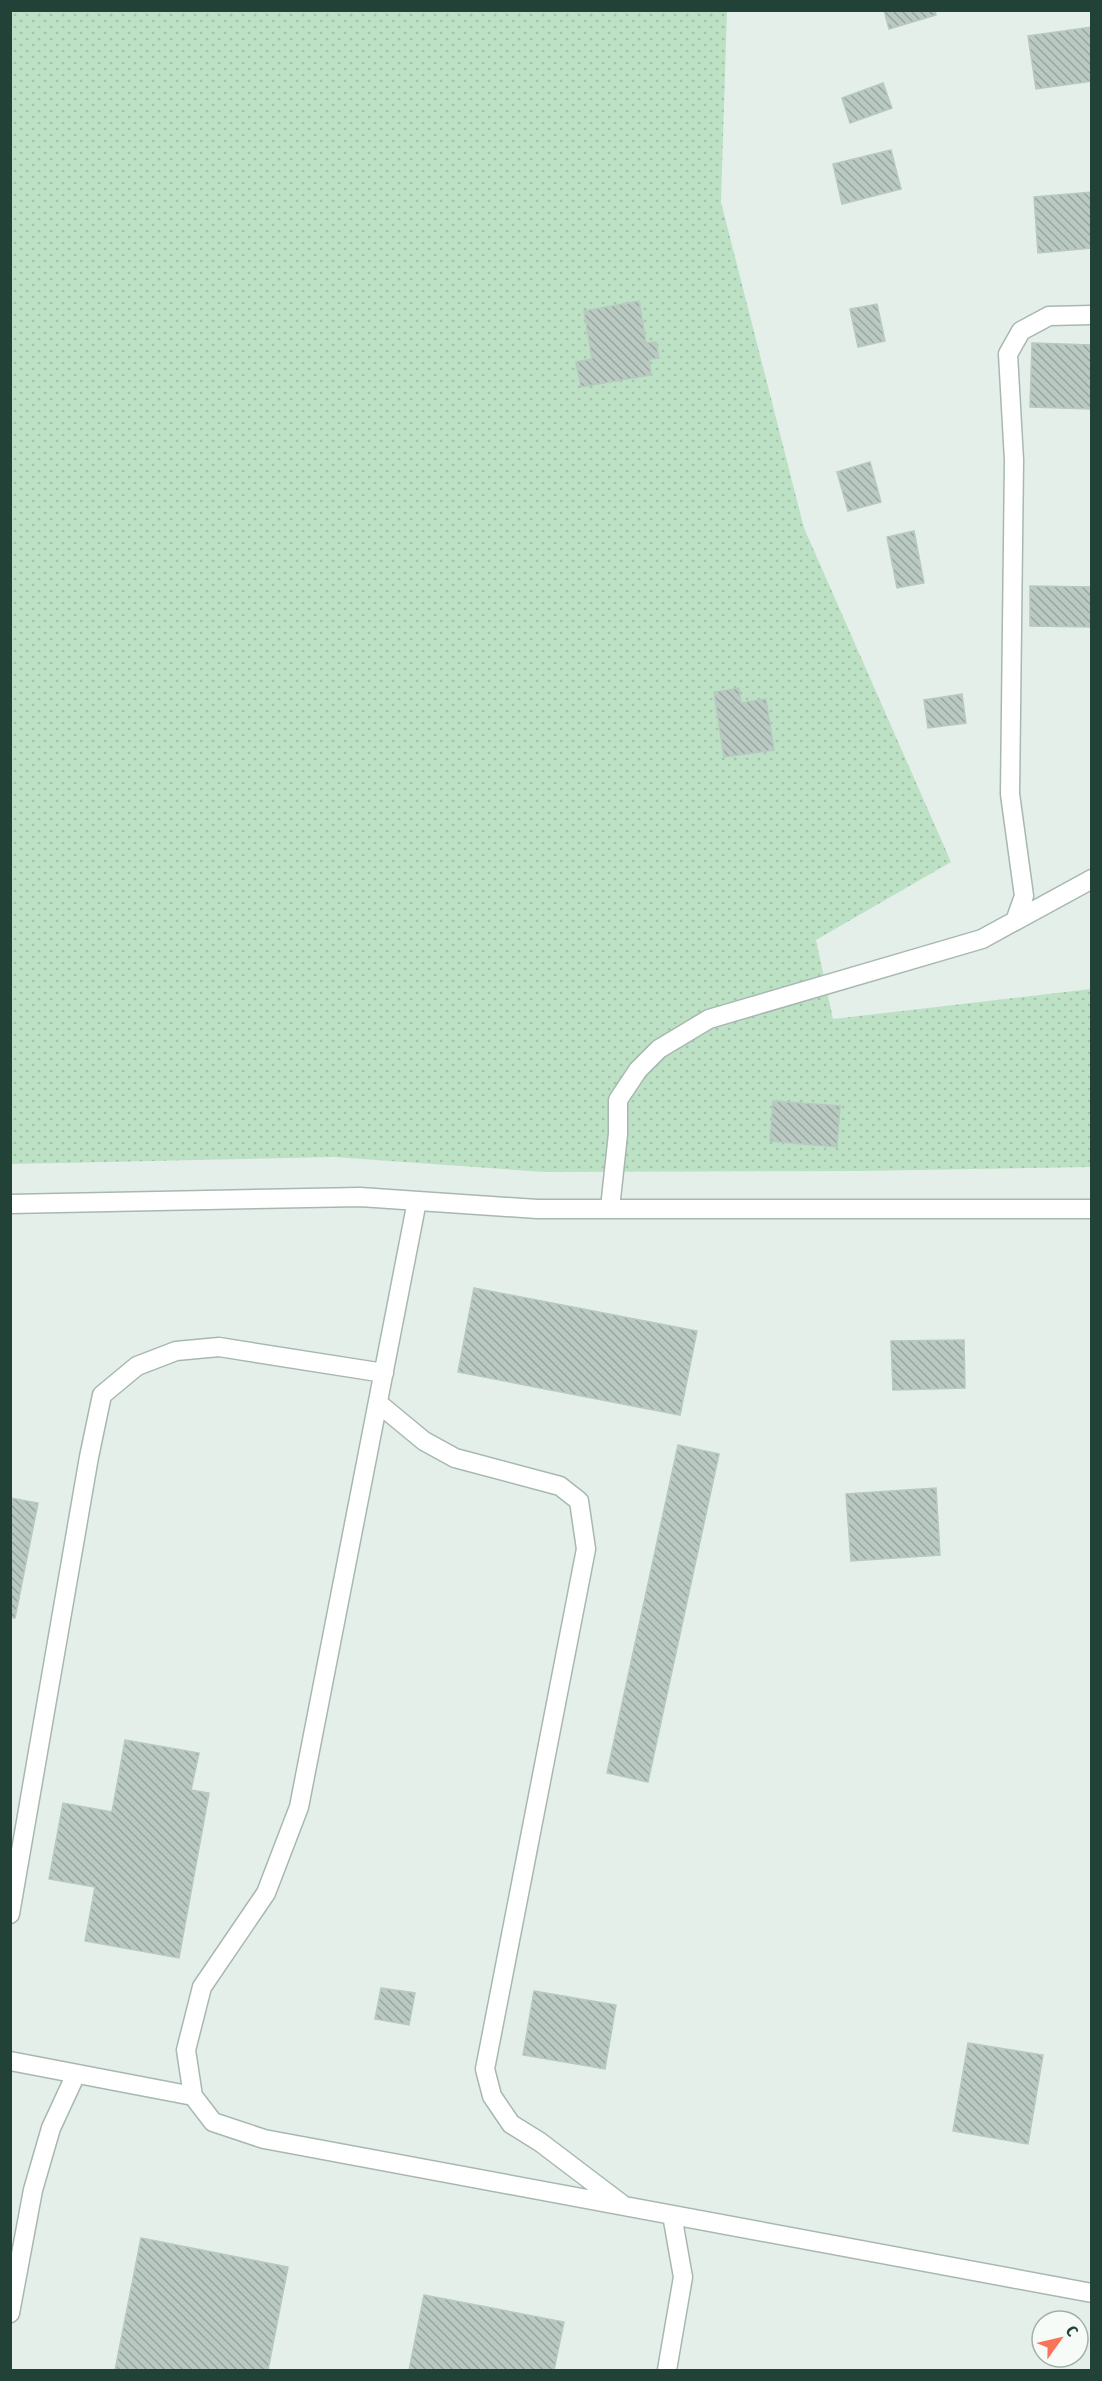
<svg xmlns="http://www.w3.org/2000/svg" width="1102" height="2381" font-family="'Fira Sans Condensed',sans-serif">
<style>
.grass{fill:url(#grass-dots)}
.building{fill:url(#building-back-hatch);stroke:#b7c9c0;stroke-width:1.5}
.lines{fill:none;stroke-linecap:round;stroke-linejoin:round}
.minor-casing{stroke:#a7b8b1;stroke-width:21}
.minor{stroke:#fff;stroke-width:18}
</style>
<defs>
<pattern id="grass-dots" width="8" height="8" patternUnits="userSpaceOnUse" patternTransform="scale(1.5)"><rect width="8" height="8" fill="#bde1c4"/><path d="M2 2h.1M6 6h.1" fill="none" stroke="#a2c2a9" stroke-width="1.8" stroke-linecap="round"/></pattern>
<pattern id="building-back-hatch" width="6" height="6" patternUnits="userSpaceOnUse" patternTransform="scale(1.5)"><rect width="6" height="6" fill="#bacac2"/><path d="M-1 5l2 2M0 0l6 6M5-1l2 2" fill="none" stroke="#97a69e"/></pattern>
</defs>
<rect width="100%" height="100%" fill="#e5efea"/>
<path class="grass" d="M10,11H727L721,202L804,528L951,862L816,940L833,1019L1091,989V1167L860,1171L544,1172L334,1157L11,1164Z"/>
<path class="building" d="M884,10H935L936,15L889,29Z
M1092,27V81L1036,89L1028,36Z
M883,83L892,108L850,123L842,98Z
M891,150L901,189L842,204L833,164Z
M1092,192V248L1038,253L1034,197Z
M639,301L646,343L656,342L659,358L649,359L651,375L581,387L576,362L592,359L584,311Z
M877,304L885,341L858,347L850,309Z
M1032,343L1092,345V409L1030,407Z
M870,462L881,502L848,511L837,472Z
M914,531L924,583L897,588L887,537Z
M1030,586L1092,587V627L1030,626Z
M739,688L741,703L766,699L774,750L724,757L714,692Z
M962,694L966,723L928,728L924,700Z
M773,1101L840,1106L837,1147L770,1141Z
M474,1288L697,1331L680,1415L458,1372Z
M964,1340L965,1388L893,1390L891,1341Z
M678,1445L719,1454L648,1782L607,1773Z
M936,1488L940,1555L851,1561L846,1494Z
M10,1498L38,1503L15,1618H10Z
M125,1740L199,1753L191,1790L209,1793L179,1958L85,1941L95,1887L49,1879L63,1803L112,1812Z
M381,1988L415,1993L409,2025L375,2019Z
M534,1991L616,2005L605,2069L523,2055Z
M968,2043L1043,2055L1028,2144L953,2131Z
M141,2238L288,2267L268,2370H115Z
M424,2295L564,2322L554,2370H409Z"/>
<g class="lines">
<defs>
<path id="minor" d="M1015,921L1092,879
M417,1201L299,1807L266,1893L202,1987L186,2050L193,2096L213,2122L264,2139L1092,2293
M10,1204L360,1197L537,1209H1092
M610,1208L618,1134V1100L638,1070L659,1049L709,1019L982,939L1015,921L1024,896L1010,794L1014,460L1008,354L1021,331L1049,316L1092,315
M378,1403L424,1441L455,1458L560,1486L579,1501L586,1549L485,2069L492,2096L511,2124L540,2142L623,2205
M10,1914L89,1457L102,1395L137,1366L176,1351L219,1347L384,1373
M10,2061L193,2096
M10,2313L33,2190L51,2128L76,2074
M667,2370L683,2277L672,2215"/>
</defs>
<use href="#minor" class="minor-casing"/>
<use href="#minor" class="minor"/>
</g>
<rect width="1102" height="2381" fill="none" stroke="#234237" stroke-width="24"/>
<g transform="translate(1060 2339) rotate(56)"><circle r="28" fill="#f6fbf8" stroke="#a2b1ab" stroke-width="1.5"/>
<path d="M0-4.5L10 22L0 15L-10 22Z" fill="#f97359"/>
<text y="-9" font-size="16" font-weight="bold" text-anchor="middle" fill="#234237">С</text>
</g>
</svg>
